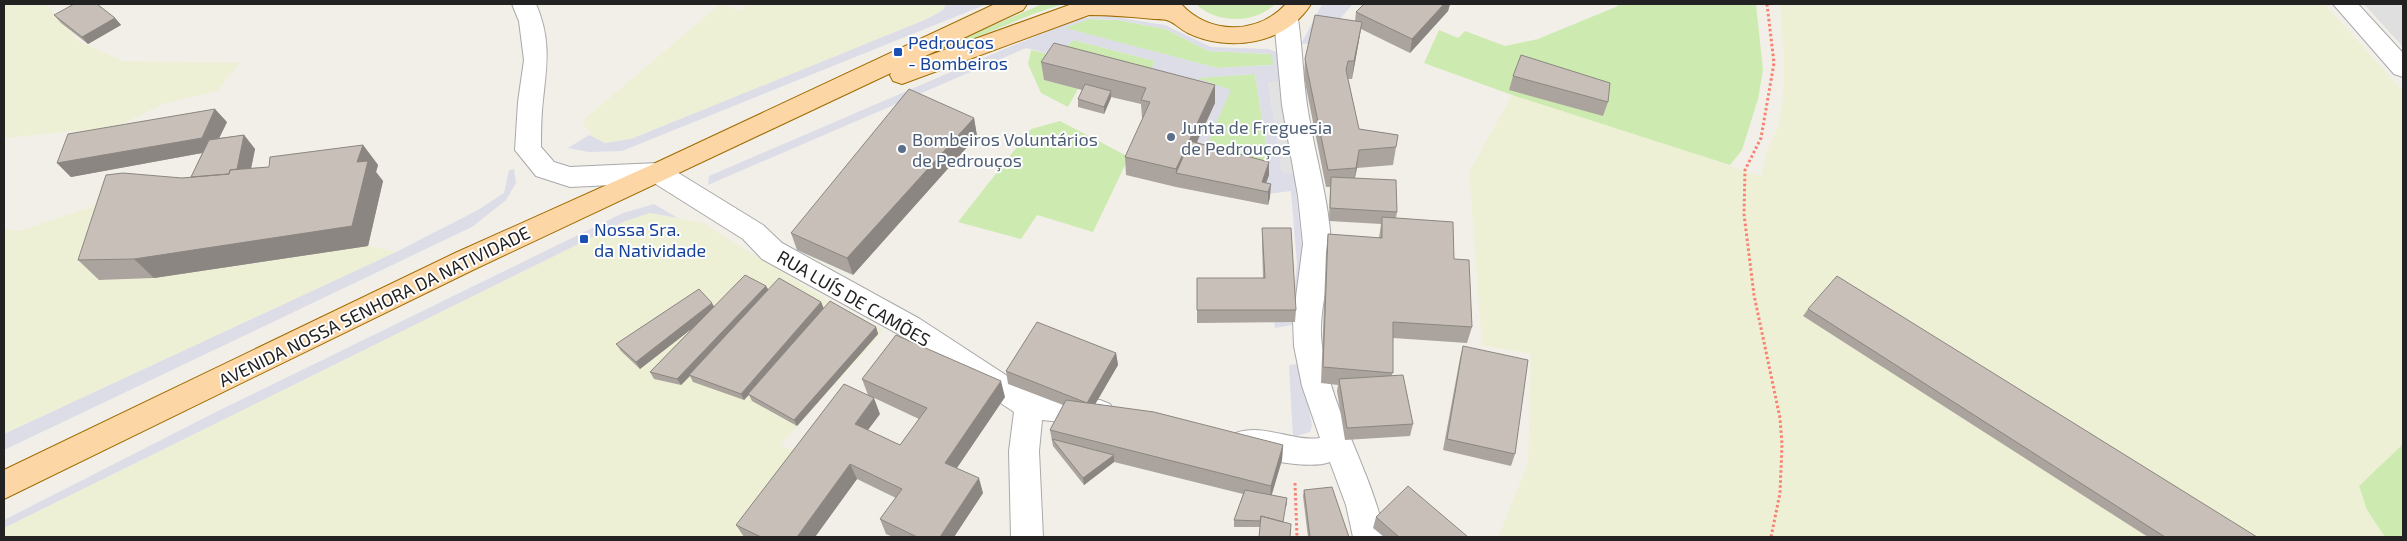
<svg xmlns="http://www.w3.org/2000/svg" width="2407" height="541" font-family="'Exo 2',sans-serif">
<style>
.residential{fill:#e0dfdf}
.farmland{fill:#eef0d5}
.grass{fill:#cdebb0}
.parking{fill:#e2e2e2}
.plaza{fill:#dddde8;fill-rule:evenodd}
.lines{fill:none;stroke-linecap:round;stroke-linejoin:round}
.minor-casing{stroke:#a9a9a9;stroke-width:2}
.major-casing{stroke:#a06b00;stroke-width:2}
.path{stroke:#fa8072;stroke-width:3;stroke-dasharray:2.5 2.5;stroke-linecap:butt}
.minor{fill:#fff;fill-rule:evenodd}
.major{fill:#fcd6a4;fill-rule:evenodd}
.wall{fill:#aba49e}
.shaded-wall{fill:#8b8681}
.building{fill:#c7bfb8;stroke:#8b8681}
.transit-dot{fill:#1a4fb4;stroke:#fff;stroke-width:2}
.service-dot{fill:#5c6f8a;stroke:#fff;stroke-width:2}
.labels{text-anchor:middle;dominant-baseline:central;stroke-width:4;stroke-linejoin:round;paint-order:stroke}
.transit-label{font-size:18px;fill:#164399;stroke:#fff;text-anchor:start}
.service-label{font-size:18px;fill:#4e5e75;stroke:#fff;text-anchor:start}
.street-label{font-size:18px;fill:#222;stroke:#fff}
</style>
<rect width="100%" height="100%" fill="#f2efe9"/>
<path class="residential" d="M2364,4H2403V47Z"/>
<path class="farmland" d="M4,4H47L79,41L122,61L239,63L218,91L166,103L116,127L6,138L4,141Z
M720,4L740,10L747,4H946L943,10L927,19L631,139L605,143L591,137L589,135L592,132L582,125L587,117Z
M1780,4H2324L2403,91V444L2359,486L2367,510L2385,537H1498L1528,463L1531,354L1482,345L1469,172L1512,95L1622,127L1761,177L1767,151L1778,127L1783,99L1784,59Z
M126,195L100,280L154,278L368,246L396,252L4,434V228L20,231Z
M650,213L703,223L825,299L884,330L780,446L802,452L747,537H4V528L580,243L623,222Z"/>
<path class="grass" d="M1042,4H1063L1033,14L840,93Z
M1196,4H1275C1256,24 1216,24 1196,4Z
M1618,4H1756L1763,70L1758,99L1742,150L1730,165L1512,95L1424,63L1439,30L1458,38L1465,31L1505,46L1538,39L1618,6Z
M1089,19L1118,20L1166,29L1208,51L1273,54V65L1217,68L1064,28Z
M1073,40L1155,61L1147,79L1044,80L1078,89L1068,107L1041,93L1028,64L1031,50L1049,54Z
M1255,74L1269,163L1207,144L1196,78Z
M1060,121L1129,157L1093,232L1037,215L1021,239L958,222L1031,129Z
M2403,444V537H2385L2367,510L2359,486Z"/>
<path class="parking" d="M1268,81H1281L1294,173L1282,172Z"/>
<path class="plaza" d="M946,4H987L622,151L589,152L568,148L589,135L605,143L631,139L927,19L943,10Z
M1322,4H1353L1329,31L1311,44H1301Z
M1108,16L1165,25L1211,47L1268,49L1277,52L1281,81L1268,82L1282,172L1294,173L1303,255L1299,317L1292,325L1275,328L1274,321L1292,311L1297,264L1291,191L1261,195L1268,175L1191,154L1147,79L1155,61L1073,40L1067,47L1050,54L1026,48L708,185L709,176L1002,50L1081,18ZM1089,19L1118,20L1166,29L1208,51L1272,54L1273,65L1217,68L1065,28ZM1255,74L1269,162L1268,163L1207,144L1231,90L1197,78Z
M514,169L516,183L506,200L472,227L4,450V434L396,252L478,210L504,193L509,170Z
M654,204L678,218L650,213L623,222L4,528V520L218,411L623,213Z
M1300,364L1312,425L1310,432L1293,437L1289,365Z"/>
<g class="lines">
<defs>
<path id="minor" d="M512,4H536C551,39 547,63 543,100C541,116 541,132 541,147L554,162L570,167L658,163L667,166L763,225L782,243L920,319L1035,394L1100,400L1110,404L1115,413L1110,422L1100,426L1042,420L1039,451L1043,537H1011L1009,451L1014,412L900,335L762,259L743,239L654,183L570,187L536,176L515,150L518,102L524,60L519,21Z
M2333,4H2358L2403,53V77L2394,74Z
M1286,11L1294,13L1298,19C1303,52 1303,85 1309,117C1316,159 1329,201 1331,244C1331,279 1317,312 1322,346C1332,413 1372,471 1385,537H1353L1346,505L1330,462C1309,470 1258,459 1236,451L1232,442L1236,433C1263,423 1293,442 1320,438L1302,386L1294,346L1293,320L1303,244L1298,196L1282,105L1274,19L1278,13Z"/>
<path id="major" d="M995,4H1027L1023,10L919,59L1072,4H1181C1210,35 1257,35 1286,4H1311C1286,44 1229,53 1188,33C1181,30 1175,23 1169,21C1165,19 1158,19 1154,19C1132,17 1111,15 1089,15L902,84L893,81L890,75L891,73L475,269L4,499V470L455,253L649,166Z"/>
</defs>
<use href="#minor" class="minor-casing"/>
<use href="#major" class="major-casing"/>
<path class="path" d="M1767,4L1774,63L1761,138L1745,170L1744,214L1754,295L1780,418L1782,444L1780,493L1771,537
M1295,483L1297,537"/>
<use href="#minor" class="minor"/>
<use href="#major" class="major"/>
</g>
<path class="wall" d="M1364,4H1450L1448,11L1410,53L1361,29L1352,79H1348L1359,129L1398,135L1393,165L1357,168L1355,178L1397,212L1396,218L1454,259L1472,327L1467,343L1393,338L1392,376L1413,424L1410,436L1345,440L1337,391L1338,385L1321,383L1326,252L1328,234L1379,238L1381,224L1329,221L1330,187H1326L1304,77L1305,59L1355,21L1356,12Z
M54,15L115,18L121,25L88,44L61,23Z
M1041,62L1215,85V103L1197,142L1269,175L1266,183L1270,197L1268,205L1176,187L1126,175L1125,157L1143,118H1142L1141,104L1111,97L1104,114L1078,107V99L1082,90L1044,80Z
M1513,76L1608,102L1603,116L1509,90Z
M974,118L977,136L853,275L797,250L791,233Z
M227,122L219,138L244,135L255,149L251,168L269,167L363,145L378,165L376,172L383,181L368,246L154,278L99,280L78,260L182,178L191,177L202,153L71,177L57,163Z
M1262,228L1296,310L1295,322L1197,323V278H1263L1262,242Z
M766,286L768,289L821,302L824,309L876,327L878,334L797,426L752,401L749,395L744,400L693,382L690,376L681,385L654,379L650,372L695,326L640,369L621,351L616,344Z
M1808,309L2257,537H2148L1803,316Z
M1463,346L1515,454L1511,466L1443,450L1460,358Z
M1116,353L1118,365L1095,404L1283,445L1282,460L1271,495L1287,498V505L1260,527H1234V520L1243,494L1114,462L1084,485L1053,446L1050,430L1063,405L1008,384L1006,371Z
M862,379L1005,397L957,468L983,493L954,537H893L886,534L880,519L896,498L857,479L815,537H744L736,525L880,414L868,430L900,445L919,419L868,395Z
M1304,490L1349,537H1308L1303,496Z
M1376,517L1468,537H1384L1373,528Z"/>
<path class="shaded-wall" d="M1444,4H1450L1448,11L1410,53L1412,39Z
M115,18L121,25L88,44L82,37Z
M1362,22L1359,40L1352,79L1354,61Z
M1215,85V103L1182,174L1176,173V169Z
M1111,91V98L1104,114V107Z
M215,109L227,122L213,151L71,177L57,163Z
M974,118L977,136L853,275L847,258Z
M244,135L255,149L246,194L234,181Z
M363,145L378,165L376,172L383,181L368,246L154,278L134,259Z
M1359,150L1357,168L1353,185L1356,168Z
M1269,162V175L1263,191L1262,182Z
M1271,184L1270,197L1268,205V192Z
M766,286L770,293L681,385L677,379Z
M821,302L824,309L744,400L741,394Z
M712,303L716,310L640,369L636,362Z
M876,327L878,334L797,426L794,420Z
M1116,353L1118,365L1089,415L1087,403Z
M1001,381L1005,397L950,478L945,463Z
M874,398L880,414L861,439L855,424Z
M1283,445L1282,460L1270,501L1271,486Z
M1114,455V462L1084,485L1083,478Z
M850,464L857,479L815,537H797Z
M979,478L983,493L954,537H940Z"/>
<path class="building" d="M74,4H97L115,18L82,37L54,15Z
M1364,4H1444L1412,39L1356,12Z
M1315,15L1362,22L1354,61H1348L1346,70L1359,129L1398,135L1396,147L1359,150L1356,168L1328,170L1305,59Z
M1054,43L1215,85L1176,169L1125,157L1150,102L1141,100L1146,88L1041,62Z
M1521,55L1610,83L1608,102L1513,76Z
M1085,84L1111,91L1104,107L1078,99Z
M909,89L974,118L847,258L791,233Z
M215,109L202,138L57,163L68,134Z
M244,135L237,169L230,170L229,174L191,177L209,140Z
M1190,141L1269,162L1262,182L1271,184L1268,192L1176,173Z
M363,145L357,162L368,161L352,226L134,259L78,260L106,175L123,173L182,178L229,174L230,170L269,167L270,157Z
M1331,177L1396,180L1397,212L1330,208Z
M1382,217L1453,222L1454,259L1469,260L1472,327L1393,322V373L1323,367L1328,234L1382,238Z
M1262,228H1291L1296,310H1197V278H1265Z
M745,275L766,286L677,379L650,372Z
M1837,276L2257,537H2165L1808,309Z
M779,278L821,302L741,394L689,375Z
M699,289L712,303L636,362L616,344Z
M830,301L876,327L794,420L748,394Z
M1037,322L1116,353L1087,403L1006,371Z
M896,335L1001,381L945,463L979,478L940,537H917L880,519L902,489L850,464L797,537H761L736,525L844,384L874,398L855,424L900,445L927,408L862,379Z
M1463,346L1528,360L1515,454L1447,439Z
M1403,375L1413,424L1347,428L1339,379Z
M1066,400L1154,412L1283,445L1271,486L1050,430Z
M1052,439L1114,455L1083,478Z
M1408,486L1468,537H1399L1376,517Z
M1332,487L1349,537H1310L1304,490Z
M1245,490L1287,498L1283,522L1261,516L1260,521L1234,520Z
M1261,516L1291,524L1290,537H1259Z"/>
<g class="transit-dot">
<rect x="893" y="47" width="10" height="10" rx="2.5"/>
<rect x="579" y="234" width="10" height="10" rx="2.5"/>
</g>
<g class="service-dot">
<circle cx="1171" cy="137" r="5"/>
<circle cx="902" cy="149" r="5"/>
</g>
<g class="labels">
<g class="transit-label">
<text x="908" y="42">Pedrouços<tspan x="908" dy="21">- Bombeiros</tspan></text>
<text x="594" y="229">Nossa Sra.<tspan x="594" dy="21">da Natividade</tspan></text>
</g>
<g class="service-label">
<text x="1181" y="127">Junta de Freguesia<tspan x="1181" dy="21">de Pedrouços</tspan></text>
<text x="912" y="139">Bombeiros Voluntários<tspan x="912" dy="21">de Pedrouços</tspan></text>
</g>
<g class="street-label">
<text transform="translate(854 298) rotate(30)">RUA LUÍS DE CAMÕES</text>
<text transform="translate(374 306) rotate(-26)">AVENIDA NOSSA SENHORA DA NATIVIDADE</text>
</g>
</g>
<rect width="2407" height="541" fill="none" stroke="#222222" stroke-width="10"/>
</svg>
